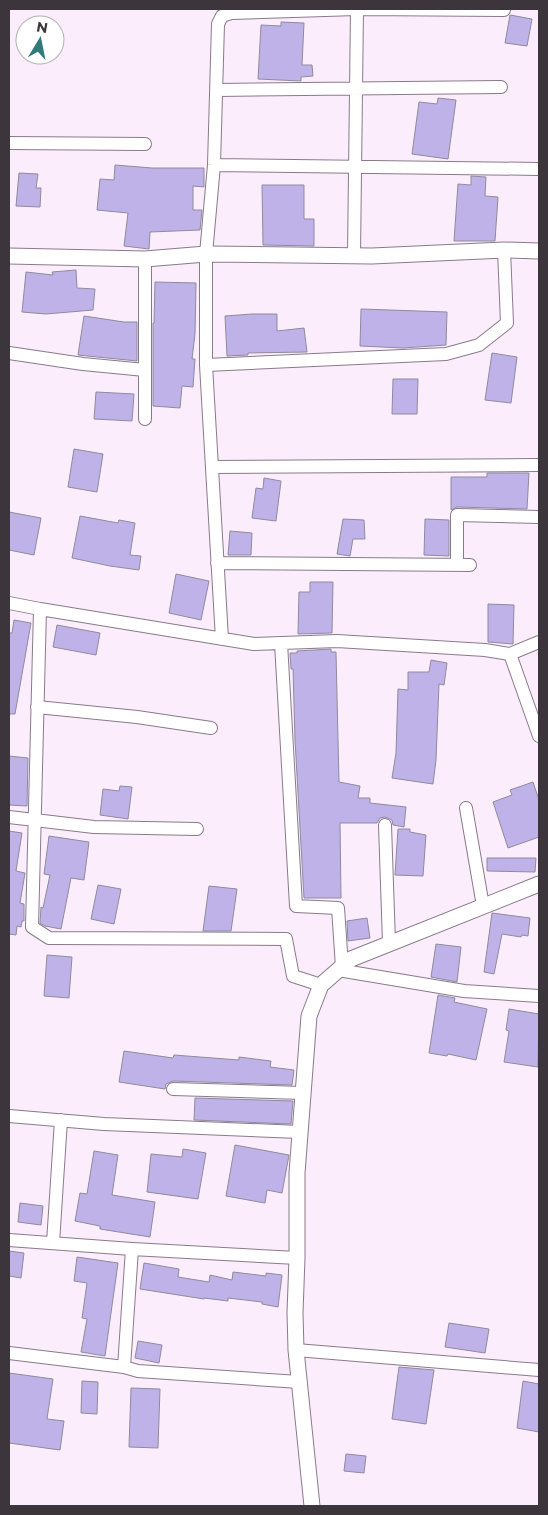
<svg xmlns="http://www.w3.org/2000/svg" width="548" height="1515" font-family="Montserrat,sans-serif">
<style>
.building{fill:#beb2e9;stroke:#8e8b9c}
.lines{fill:none;stroke-linecap:round;stroke-linejoin:round}
.minor-casing{stroke:#887b89;stroke-width:14}
.tertiary-casing{stroke:#887b89;stroke-width:17}
.minor{stroke:#fff;stroke-width:12}
.tertiary{stroke:#fff;stroke-width:15}
</style>
<rect width="100%" height="100%" fill="#fcedfd"/>
<path class="building" d="M510,15L532,19L527,46L505,43Z
M281,22L304,23L302,65H312L313,76L301,77V81L258,79L261,25L281,26Z
M438,98L456,100L448,159L412,154L419,102L437,104Z
M115,165L152,168H204V187L193,186V210H202L200,230L150,232L149,249L124,246L128,213L97,210L100,179L114,180Z
M19,173L38,174L36,188H41L40,207L16,206Z
M471,176L486,177L485,196L498,197L495,241H454L458,184L471,185Z
M262,185H304V219H314V246L263,245Z
M76,270L77,288L95,289L93,310L46,314L22,312L26,272L53,275L52,272Z
M155,282L196,283L195,334L192,359H195L193,387L182,386L180,408L153,406V323H154Z
M361,309L447,312L446,345L403,348L360,346Z
M252,314H277V331L304,328L307,352L248,353V355L227,356L225,316Z
M84,316L124,322H137V361L78,355Z
M492,353L517,357L511,403L485,400Z
M393,379H418L417,414H392Z
M96,392L134,394L132,421L94,419Z
M74,449L103,454L97,492L68,487Z
M487,473H529L527,509L457,507L451,510V477H487Z
M264,478L281,481L276,521L252,518L256,488L263,489Z
M9,512L41,518L34,555L9,550Z
M80,516L118,523L119,520L135,523L130,555L141,556L139,570L110,566L72,558Z
M343,519L364,520L365,539H353L350,556L337,554Z
M425,519L449,520V556L424,555Z
M230,531L252,533L251,555H228Z
M176,574L209,581L201,620L169,613Z
M310,582H333L332,633L298,634L299,592H310Z
M488,604L514,605L513,644L488,642Z
M14,620L31,623L15,714H9V633H12Z
M57,625L100,633L96,655L53,647Z
M331,649V652H336L339,782L360,786L358,798H370V803L406,807L404,827L393,825L392,820L385,817L380,818L377,823H340L341,898H304L295,740L293,669H291L290,653H297V651Z
M431,660L447,663L444,685L439,684L436,760L433,784L392,778L396,753L398,689L408,690V672H429Z
M9,756L28,758L27,806L9,805Z
M533,782L539,800V837L508,848L493,802L512,795L510,790Z
M120,786L132,787L128,819L100,815L103,789L119,791Z
M398,829H410V832L426,835L423,876L395,875Z
M9,831L22,833L16,871L25,873L20,903L24,904V921H22L21,927L17,926L16,935L9,934Z
M49,836L89,842L84,880L71,878L61,929L45,926L40,923L41,907L43,908L50,875L44,874Z
M487,858H536L535,872L487,871Z
M98,885L121,889L114,924L91,919Z
M209,886L237,889L231,931H203Z
M492,913L530,918L528,936L522,935L521,937L502,934L494,974L484,972Z
M367,918L370,938L348,941L347,921Z
M436,944L461,947L457,982L431,977Z
M47,955L72,957L69,998L44,996Z
M438,995L455,998L454,1002L487,1009L476,1060L448,1054L447,1056L429,1053Z
M509,1009L539,1014L538,1067L504,1062L509,1031L506,1030Z
M124,1051L173,1058L174,1055L239,1060V1057L271,1061L270,1067L294,1070L292,1085L173,1081L166,1084L165,1089L119,1082Z
M195,1098L293,1101L291,1124L194,1120Z
M235,1145L289,1155L282,1193L267,1190L265,1203L226,1196Z
M183,1149L206,1153L198,1199L147,1192L151,1154L182,1157Z
M94,1151L118,1155L112,1195L155,1202L150,1237L100,1229V1226L75,1221L80,1193L87,1194Z
M20,1203L43,1206L41,1225L18,1222Z
M9,1251L24,1253L21,1278L9,1276Z
M77,1257L118,1263L105,1356L81,1352L87,1319L82,1318L87,1283L74,1281Z
M144,1263L179,1269L178,1277L209,1282L210,1275L232,1280L233,1272L266,1276V1273L282,1275L278,1307L262,1304V1302L228,1298V1301L204,1298V1299L140,1289Z
M449,1323L489,1329L485,1353L445,1347Z
M138,1341L162,1345L159,1363L135,1358Z
M399,1367L434,1370L426,1424L392,1419Z
M9,1373L53,1379L47,1419L64,1421L60,1450L9,1443Z
M82,1381L98,1382L97,1414L81,1413Z
M523,1381L539,1384V1432L517,1428Z
M131,1388L160,1389L158,1448L129,1447Z
M346,1454L366,1456L364,1473L344,1471Z"/>
<g class="lines">
<defs>
<path id="minor" d="M217,90L501,87
M9,143L145,144
M214,165L539,169
M354,255L357,9
M145,259V419
M9,353L83,364L145,370
M206,365L446,354L479,345L507,323L504,250
M212,467L539,465
M217,563L470,565
M457,565V515L539,517
M9,603L40,609L32,927L49,938L286,939L293,976L321,985
M40,609L254,644L337,641L485,650L510,654L539,642
M222,639L206,365V254L214,165L218,24L222,16L231,13L357,9L504,10
M281,643L296,906L338,908L342,967
M510,654L539,736
M37,707L137,717L211,728
M466,808L483,906
M9,817L94,827L197,829
M385,825L389,943
M338,970L464,991L539,996
M173,1089L303,1093
M9,1116L104,1124L300,1132
M9,1240L132,1249L297,1258
M53,1243L61,1120
M296,1350L539,1370
M9,1353L124,1367L138,1371L299,1382
M124,1367L132,1249"/>
<path id="tertiary" d="M9,256L145,259L206,254L372,256L504,250L539,251
M312,1506L296,1350L295,1313L297,1258V1173L309,1016L321,985L351,959L539,884"/>
</defs>
<use href="#minor" class="minor-casing"/>
<use href="#tertiary" class="tertiary-casing"/>
<use href="#minor" class="minor"/>
<use href="#tertiary" class="tertiary"/>
</g>
<rect width="548" height="1515" fill="none" stroke="#3c363c" stroke-width="20"/>
<g transform="translate(40 40) rotate(10)"><circle r="24" fill="#ffffff" stroke="#b1afb1"/>
<path d="M0-4L9 19L0 12L-9 19Z" fill="#317a7a"/>
<text y="-8" font-size="14" font-weight="bold" text-anchor="middle" fill="#3c363c">N</text>
</g>
</svg>
